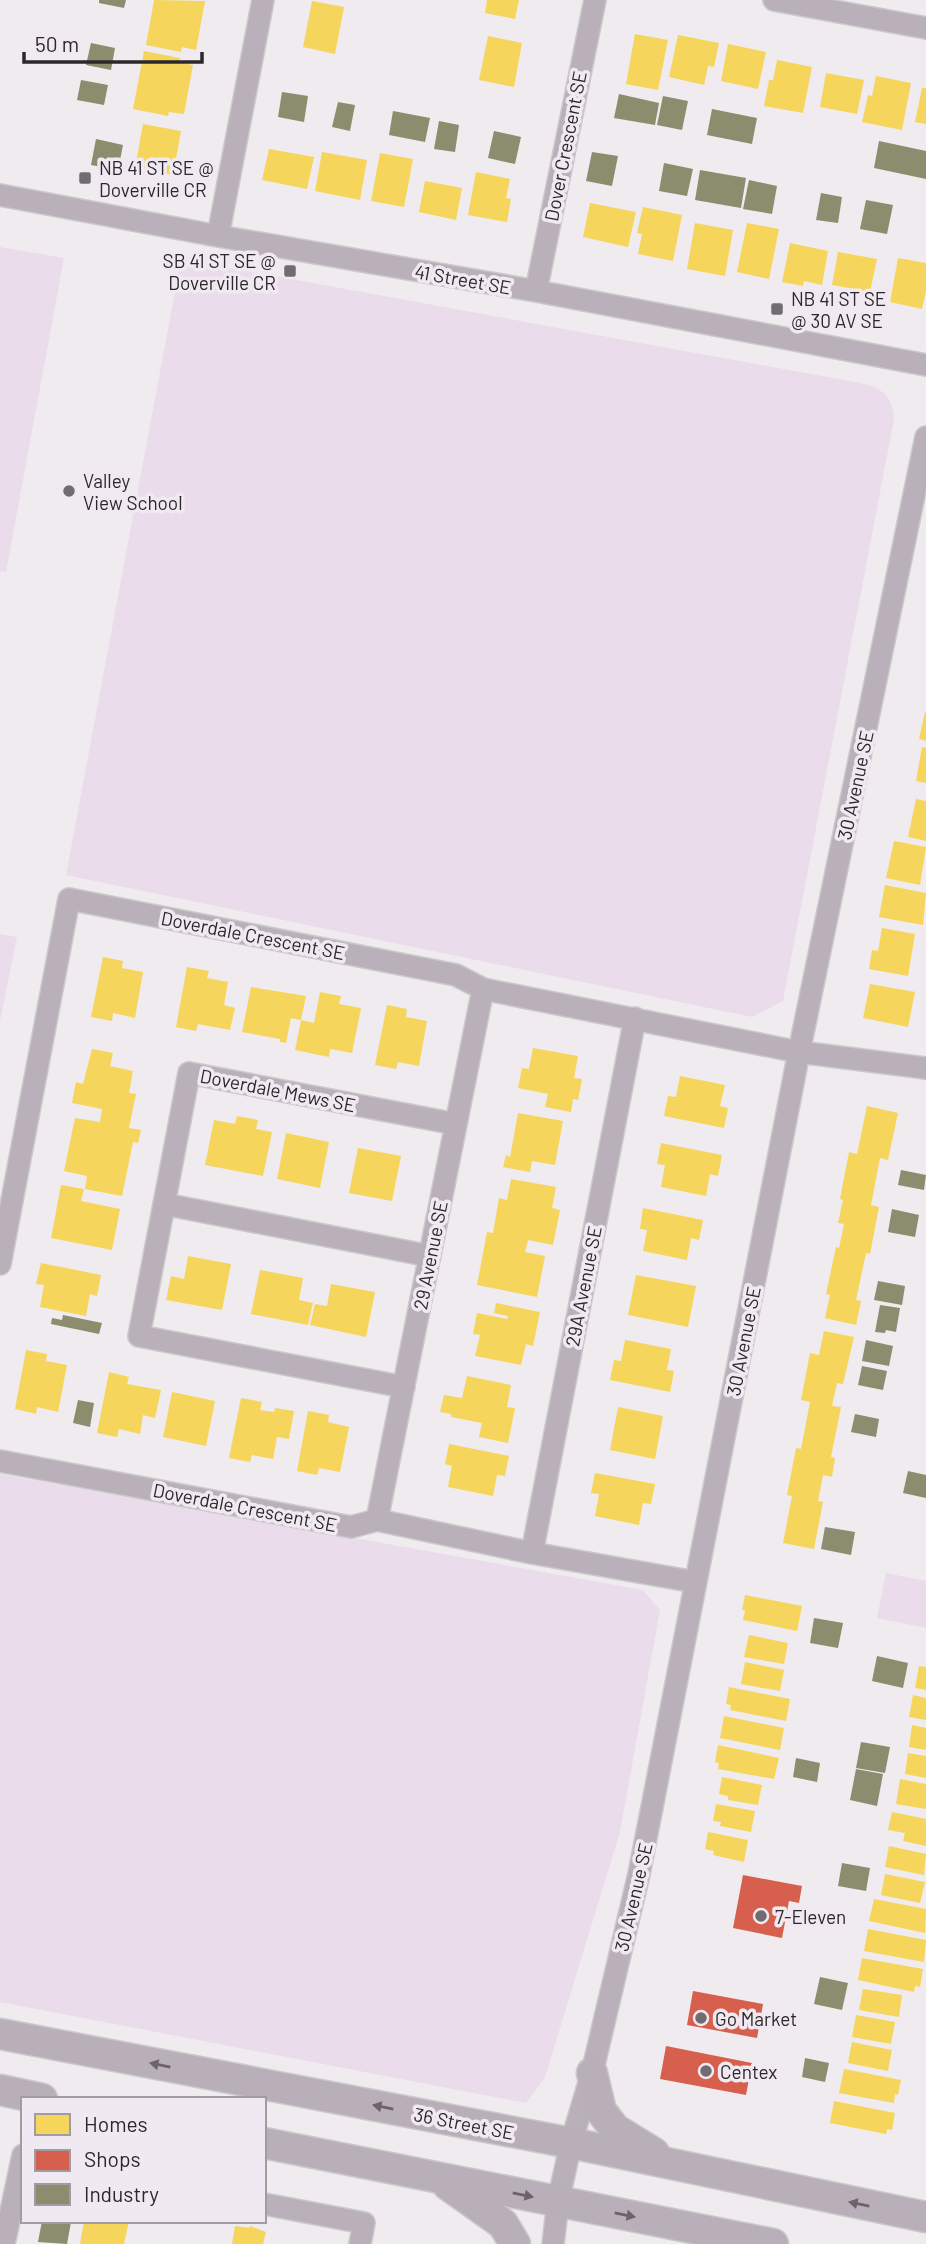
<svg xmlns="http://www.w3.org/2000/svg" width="926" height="2244" font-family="Barlow,sans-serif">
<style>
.green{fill:#ebdcec}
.homes{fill:#f6d55c}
.shops{fill:#d6604d}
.industry{fill:#8c8c6e}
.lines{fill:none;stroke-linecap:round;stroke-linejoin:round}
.street-casing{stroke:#cbc9cb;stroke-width:24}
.secondary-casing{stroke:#cbc9cb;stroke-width:33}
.street{stroke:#b9b0b9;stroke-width:21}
.secondary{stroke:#b9afb9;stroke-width:30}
.oneway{fill:#6b656b}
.poi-dot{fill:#706c70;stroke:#f1e9f1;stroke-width:2.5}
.labels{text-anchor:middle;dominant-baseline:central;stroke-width:7;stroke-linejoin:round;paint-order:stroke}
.street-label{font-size:19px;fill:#2b282b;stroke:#f1e9f1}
.poi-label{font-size:19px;fill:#2b282b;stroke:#f1e9f1;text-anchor:start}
</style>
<rect width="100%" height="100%" fill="#efebef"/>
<path class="green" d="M0,247L64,258L6,572L0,571Z
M181,259L855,382C879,387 892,392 894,419L783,1001L752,1017L66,875Z
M0,934L17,937L0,1021Z
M0,1474L643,1590L660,1610L620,1832L545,2077L526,2103L0,2002Z
M886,1573L926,1581V1628L877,1618Z"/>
<path class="homes" d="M154,0L205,1L196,50L182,47L181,52L146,45Z
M487,0H519L515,19L485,13Z
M312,1L344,7L335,54L303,47Z
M635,34L668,40L658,90L626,84Z
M678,35L719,43L714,67L708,66L704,85L669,77Z
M488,36L522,43L514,87L479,80Z
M728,44L766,52L758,89L721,81Z
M144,51L180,58L179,62L193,65L184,114L169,112L168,116L133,109Z
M777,60L812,67L803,113L764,106L769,80H773Z
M826,73L864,80L857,114L820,107Z
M876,76L911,83L902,130L862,122L868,95L872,96Z
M922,88H926V124L915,122Z
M143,124L181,131L173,175L135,168Z
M269,149L314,157L307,189L262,180Z
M322,152L367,160L360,200L315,191Z
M380,153L413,159L404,207L371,201Z
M476,172L510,179L506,198L511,199L507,222L468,215Z
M425,181L462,188L456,220L419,212Z
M590,203L636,212L628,247L583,237Z
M643,207L682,215L673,261L638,254L642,234L637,233Z
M695,223L733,230L725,276L687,269Z
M747,223L779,229L769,279L737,272Z
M790,243L828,251L822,285L804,281L803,286L782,282Z
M838,252L877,259L870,292L832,285Z
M898,258L926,263V291L922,309L890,302Z
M925,712L926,713V741L919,739Z
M922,747L926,748V783L916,781Z
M916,799L926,801V841L908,837Z
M894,841L926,847L920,885L886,878Z
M885,885L926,893L923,925L879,917Z
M882,928L915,934L908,976L869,969L872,950L878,951Z
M103,957L123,961L122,968L143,972L135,1018L113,1013L112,1021L91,1017Z
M187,967L209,971L207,978L228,982L224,1005L235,1008L230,1030L198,1024L196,1031L176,1027Z
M870,984L915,992L908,1027L863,1018Z
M251,987L306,996L301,1020L291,1018L286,1043L280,1042V1039L242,1032Z
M320,992L341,996L339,1004L361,1008L352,1053L330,1049L329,1057L295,1050L301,1020L314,1023Z
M387,1005L407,1009L406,1017L427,1021L419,1066L398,1062L396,1069L375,1065Z
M533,1048L578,1056L574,1078L582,1079L578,1100L573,1099L571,1112L545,1107L548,1094L518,1088L522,1068L529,1069Z
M92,1049L113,1053L110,1066L133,1071L129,1093L136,1094L129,1128L141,1130L138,1143L133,1142L122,1196L85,1189L87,1176L64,1171L75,1118L100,1122L102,1109L72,1103L76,1082L83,1084Z
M680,1076L725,1085L720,1106L728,1108L724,1128L664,1116L668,1096L676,1097Z
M867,1106L898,1113L888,1160L880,1158L871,1205L879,1207L870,1254L866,1253L856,1300L861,1301L856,1325L825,1318L830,1295L826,1294L836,1247L839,1248L844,1224L838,1223L843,1200L840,1199L849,1152L857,1154Z
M518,1113L563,1121L555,1165L532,1161L530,1172L503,1167L506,1155L510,1157Z
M237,1116L258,1120L256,1129L272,1132L263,1176L205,1165L214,1120L235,1124Z
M286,1133L329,1142L320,1188L277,1179Z
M661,1143L722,1155L718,1176L710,1174L706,1196L661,1187L665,1165L657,1164Z
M358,1148L401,1156L392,1201L349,1193Z
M511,1179L556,1187L552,1208L560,1210L553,1245L528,1240L525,1252L545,1256L537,1297L477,1285L487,1232L493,1233L499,1198L507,1200Z
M61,1185L84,1189L81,1201L120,1209L112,1250L51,1238Z
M643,1208L703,1220L699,1240L691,1238L687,1260L643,1251L647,1230L640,1229Z
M188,1256L231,1264L222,1310L166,1300L171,1276L184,1279Z
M41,1263L101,1275L97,1296L90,1294L86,1316L40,1307L44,1285L36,1284Z
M260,1270L303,1278L299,1300L313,1303L308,1325L251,1314Z
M636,1275L696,1286L688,1327L628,1315Z
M331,1284L375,1292L366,1337L310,1325L315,1304L327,1306Z
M496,1303L540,1312L533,1346L526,1344L521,1365L475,1356L480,1335L473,1334L477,1313L507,1319L508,1316L494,1313Z
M824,1331L854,1337L843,1384L837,1383L832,1406L841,1407L831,1457L835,1458L832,1477L823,1475L818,1501L823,1502L814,1549L783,1543L792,1496L787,1495L796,1448L801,1449L810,1402L801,1400L810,1353L819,1355Z
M625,1340L671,1349L667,1370L674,1371L670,1392L610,1380L614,1360L621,1361Z
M26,1350L47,1354L46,1361L67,1365L58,1412L37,1407L36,1414L15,1409Z
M109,1372L129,1377L127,1384L161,1390L155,1418L143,1415L140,1434L119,1429L117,1437L97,1433Z
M467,1376L511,1385L507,1407L515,1408L508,1443L479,1437L482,1423L451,1417V1414L440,1412L444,1395L462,1398Z
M172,1392L215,1401L206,1446L163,1437Z
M241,1398L262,1402L260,1410L274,1412L275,1408L294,1411L289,1439L277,1437L273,1459L252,1455L250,1462L229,1458Z
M618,1407L663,1416L655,1459L610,1450Z
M308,1411L329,1415L328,1422L349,1427L340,1472L319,1468L317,1475L297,1471Z
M449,1444L509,1456L505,1476L497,1475L493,1496L448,1487L452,1466L445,1464Z
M595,1473L655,1484L651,1504L643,1503L639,1525L595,1516L599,1494L591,1493Z
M745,1595L802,1606L797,1631L743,1620L745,1610H742Z
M749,1635L788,1643L784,1664L744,1657Z
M745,1662L784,1670L780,1691L741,1684Z
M919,1666L926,1667V1690L915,1688Z
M729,1687L790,1699L786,1721L730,1710L731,1705L726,1704Z
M913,1695L926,1698V1720L909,1717Z
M724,1716L784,1728L780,1750L720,1738Z
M912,1725L926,1728V1750L909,1747Z
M718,1745L779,1758L774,1779L718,1769L719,1763L715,1762Z
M908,1753L926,1756V1778L905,1774Z
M722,1777L762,1785L758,1805L728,1800V1796L719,1794Z
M900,1779L926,1784V1809L896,1804Z
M716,1804L755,1811L751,1832L720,1826L721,1822L713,1821Z
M892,1812L926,1819V1846L903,1841L905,1833L888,1830Z
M708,1832L748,1840L744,1862L713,1855L714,1851L705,1849Z
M889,1846L926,1854L924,1875L885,1867Z
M885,1874L925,1882L920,1903L881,1895Z
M874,1899L926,1909L925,1933L869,1921Z
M868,1929L926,1940L924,1962L864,1951Z
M862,1958L923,1969L920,1987L915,1986L914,1992L858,1980Z
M863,1989L902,1995L899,2017L859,2010Z
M856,2015L895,2022L891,2044L852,2037Z
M852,2042L892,2050L888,2071L848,2063Z
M844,2069L901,2080L898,2095L895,2094L894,2103L839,2093Z
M834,2101L895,2113L892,2130L887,2129L886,2134L830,2123Z
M84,2221H129L124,2244H80Z
M235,2226L249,2228L250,2226L266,2232L263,2244H232Z"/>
<path class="shops" d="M743,1875L802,1886L799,1903L789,1901L782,1938L733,1928Z
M693,1991L763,2004L757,2038L687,2025Z
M666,2046L752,2063L746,2095L660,2079Z"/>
<path class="industry" d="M99,0H126L124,8L99,3Z
M91,43L115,48L111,70L86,65Z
M81,80L108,85L104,105L77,100Z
M282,92L308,96L304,122L278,117Z
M619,94L659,103L655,125L614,118Z
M663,96L688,101L682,130L657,125Z
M338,102L355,105L350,131L332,127Z
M712,109L757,118L752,144L707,135Z
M393,111L430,118L425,142L389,135Z
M439,121L459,125L455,152L434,149Z
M494,131L521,137L515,164L488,158Z
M96,139L123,145L118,170L91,165Z
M879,141L926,151V179L874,168Z
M592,152L618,156L612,186L586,181Z
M664,163L693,169L687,196L659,191Z
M700,170L746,178L741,208L695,200Z
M749,180L777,186L772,214L743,209Z
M821,193L842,197L838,223L816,220Z
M866,200L893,205L887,234L860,229Z
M901,1170L926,1175L924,1190L898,1185Z
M892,1209L919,1215L915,1237L888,1232Z
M878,1281L905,1286L902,1305L874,1300Z
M880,1305L900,1308L896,1332L886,1330L885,1333L875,1332Z
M63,1315L102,1323L99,1334L51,1324L52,1318L62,1320Z
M866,1340L893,1346L889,1366L862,1361Z
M862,1366L887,1371L883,1390L858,1385Z
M78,1400L94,1403L90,1427L73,1423Z
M855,1414L879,1419L876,1437L851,1432Z
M908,1471L926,1475V1498L903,1493Z
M825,1527L855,1532L851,1555L821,1549Z
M814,1618L843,1623L838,1648L810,1643Z
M877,1656L908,1663L903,1688L872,1681Z
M861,1742L890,1747L885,1773L856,1768Z
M796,1758L820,1763L817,1782L793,1777Z
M856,1769L883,1774L877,1806L850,1800Z
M842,1863L870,1868L866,1891L838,1886Z
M820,1977L848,1983L842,2010L814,2004Z
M805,2058L829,2063L825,2082L802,2077Z
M42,2221L71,2222L67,2244L38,2242Z"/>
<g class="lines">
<defs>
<path id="street" d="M774,0L926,28
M0,195L218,236L536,291L926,365
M218,236L263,0
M536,291L595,0
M164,1204L430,1256
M0,1264L69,899L456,975L483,989L799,1052L926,1068
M404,1387L139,1336L189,1073L456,1124
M0,1461L351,1527L377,1520L532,1553L695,1582
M377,1520L483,989
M532,1553L635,1018
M264,2204L364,2223L360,2244
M4,2244L23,2155
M553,2244L558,2202L571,2143L592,2073L639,1874L799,1052L926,437"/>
<path id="secondary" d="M0,2034L571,2143L926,2217
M592,2073L601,2111L615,2129L654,2153
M0,2090L42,2099
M264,2143L773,2244
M448,2185L503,2224L515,2244"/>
</defs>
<use href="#street" class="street-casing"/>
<use href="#secondary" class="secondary-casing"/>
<use href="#street" class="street"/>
<use href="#secondary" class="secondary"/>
</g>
<defs><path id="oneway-solid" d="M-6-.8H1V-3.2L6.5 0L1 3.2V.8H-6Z" transform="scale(1.75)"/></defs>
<g class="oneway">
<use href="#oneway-solid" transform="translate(160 2065) rotate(-169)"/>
<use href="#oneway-solid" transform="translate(383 2107) rotate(-169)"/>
<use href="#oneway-solid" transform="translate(523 2195) rotate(11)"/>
<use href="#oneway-solid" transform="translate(859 2204) rotate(-168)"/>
<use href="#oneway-solid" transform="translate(625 2215) rotate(11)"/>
</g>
<g class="poi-dot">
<rect x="78" y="171" width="14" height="14" rx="3.5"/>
<rect x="283" y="264" width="14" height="14" rx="3.5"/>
<rect x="770" y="302" width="14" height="14" rx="3.5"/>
<circle cx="69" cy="491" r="7"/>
<circle cx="761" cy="1916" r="7"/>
<circle cx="701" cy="2018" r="7"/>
<circle cx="706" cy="2071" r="7"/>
</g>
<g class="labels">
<g class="street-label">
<text transform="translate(565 146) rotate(-79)">Dover Crescent SE</text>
<text transform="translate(463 279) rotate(10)">41 Street SE</text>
<text transform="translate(855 785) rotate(-78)">30 Avenue SE</text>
<text transform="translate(253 935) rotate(11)">Doverdale Crescent SE</text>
<text transform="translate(278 1090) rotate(11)">Doverdale Mews SE</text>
<text transform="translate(430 1255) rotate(-79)">29 Avenue SE</text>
<text transform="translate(583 1286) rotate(-79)">29A Avenue SE</text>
<text transform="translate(743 1341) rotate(-79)">30 Avenue SE</text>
<text transform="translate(245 1507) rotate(11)">Doverdale Crescent SE</text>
<text transform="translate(633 1897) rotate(-77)">30 Avenue SE</text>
<text transform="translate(464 2123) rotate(11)">36 Street SE</text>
</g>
<g class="poi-label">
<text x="99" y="167">NB 41 ST SE @<tspan x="99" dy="22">Doverville CR</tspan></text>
<text x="276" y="260" text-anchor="end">SB 41 ST SE @<tspan x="276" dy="22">Doverville CR</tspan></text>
<text x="791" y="298">NB 41 ST SE<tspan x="791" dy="22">@ 30 AV SE</tspan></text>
<text x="83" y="480">Valley<tspan x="83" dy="22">View School</tspan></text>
<text x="775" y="1916">7-Eleven</text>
<text x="715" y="2018">Go Market</text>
<text x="720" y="2071">Centex</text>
</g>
</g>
<rect x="21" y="2097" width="245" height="126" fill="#f1e9f1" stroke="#a29ca2" stroke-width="2"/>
<rect x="35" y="2114" width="35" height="21" fill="#f6d55c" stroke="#a29ca2" stroke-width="2"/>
<text x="84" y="2132" font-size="21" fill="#2b282b">Homes</text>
<rect x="35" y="2150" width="35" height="21" fill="#d6604d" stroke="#a29ca2" stroke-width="2"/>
<text x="84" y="2167" font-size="21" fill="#2b282b">Shops</text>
<rect x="35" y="2184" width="35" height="21" fill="#8c8c6e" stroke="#a29ca2" stroke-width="2"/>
<text x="84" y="2202" font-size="21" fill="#2b282b">Industry</text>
<path d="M24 52v10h178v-10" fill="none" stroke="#2b282b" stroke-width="3.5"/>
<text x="35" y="52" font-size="21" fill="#2b282b" stroke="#f1e9f1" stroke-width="5" paint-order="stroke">50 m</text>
</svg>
